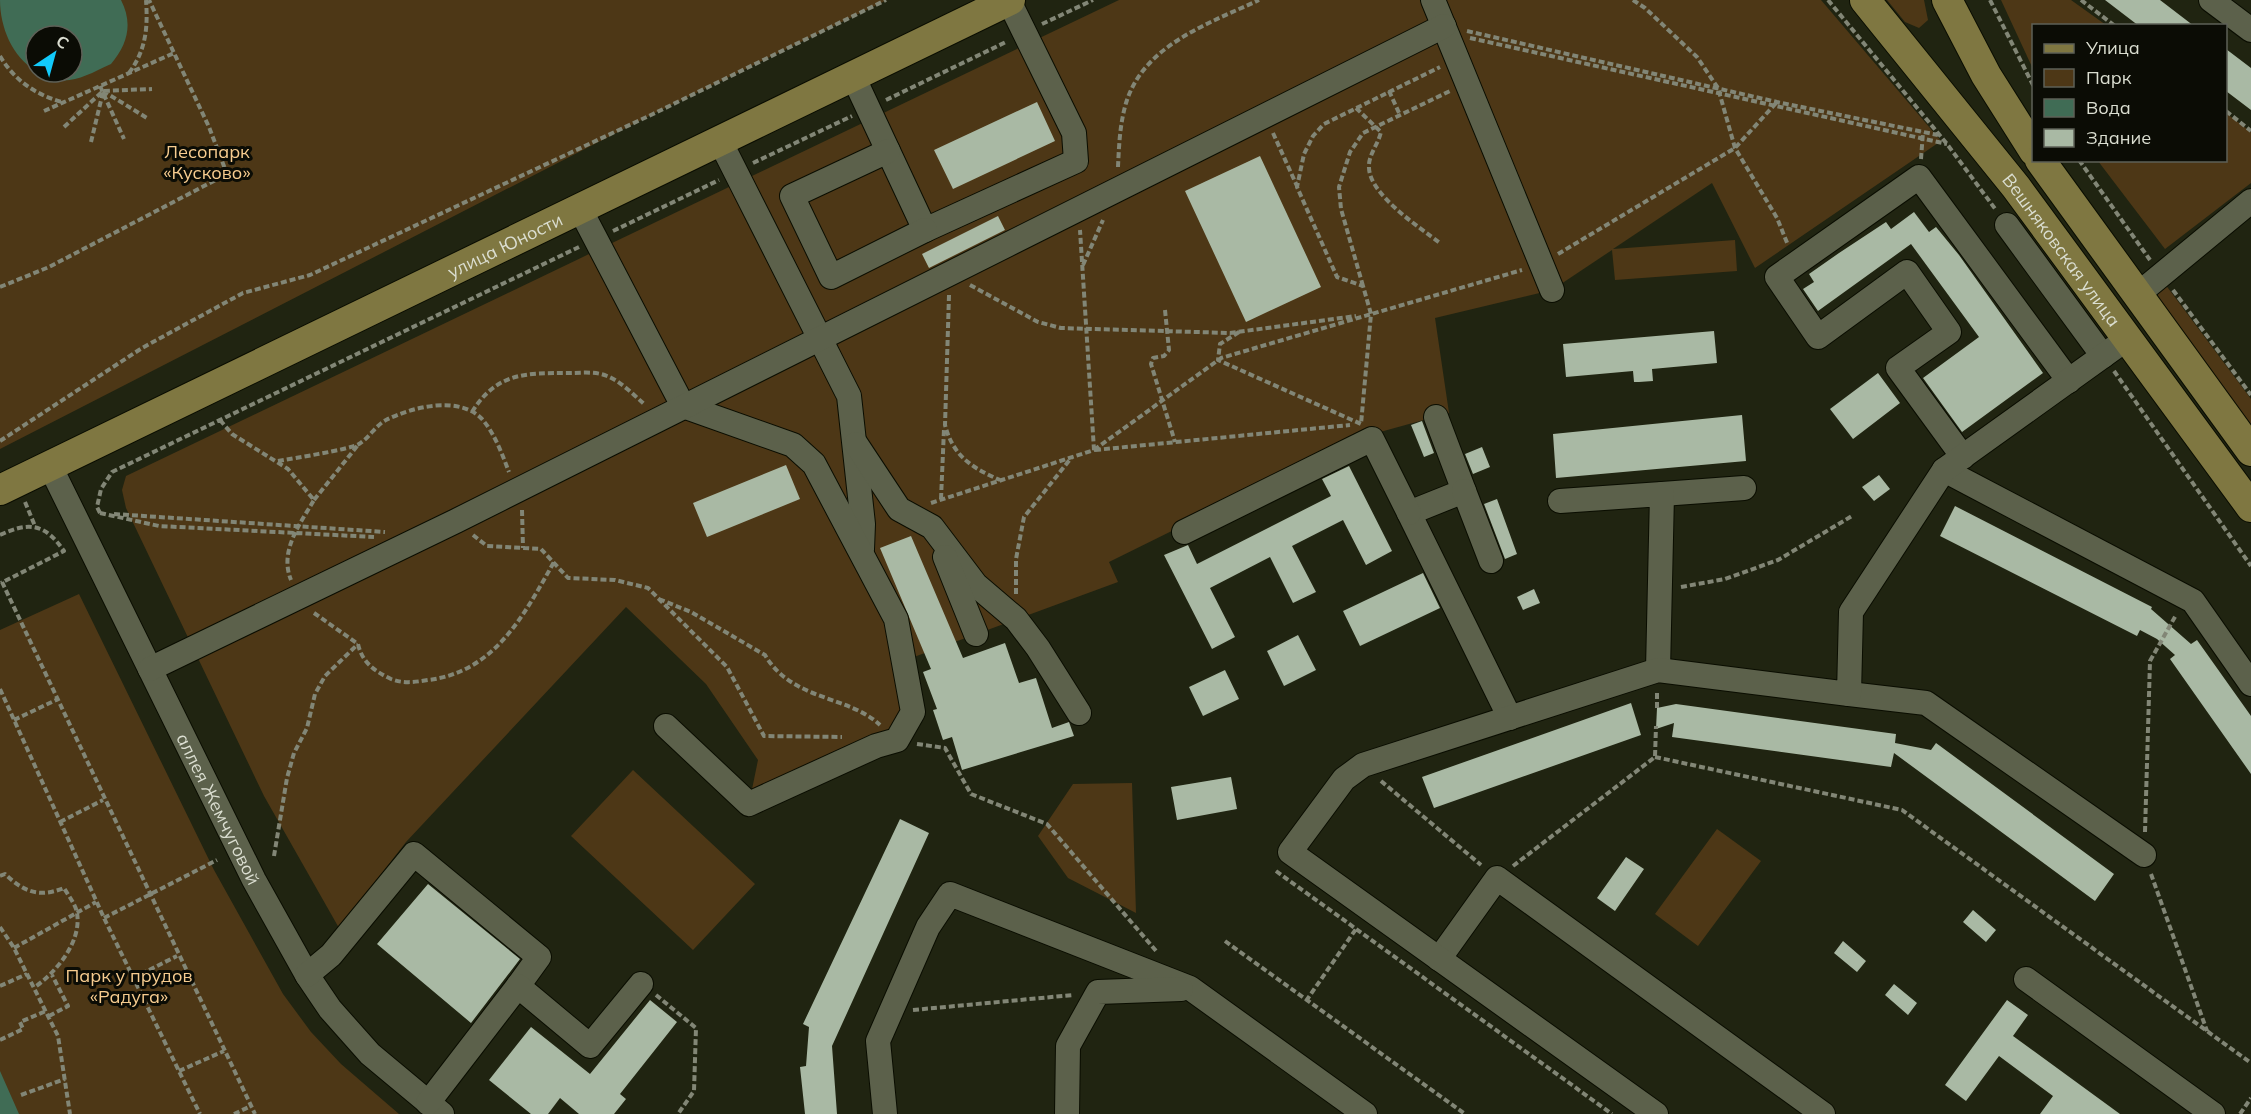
<svg xmlns="http://www.w3.org/2000/svg" width="2251" height="1114" font-family="Mulish,sans-serif">
<style>
.green{fill:#4d3716;fill-rule:evenodd}
.water{fill:#406c55}
.building{fill:#a9b9a4}
.lines{fill:none;stroke-linecap:round;stroke-linejoin:round}
.minor-casing{stroke:#0a0d00;stroke-width:26}
.major-casing{stroke:#0a0d00;stroke-width:32}
.path{stroke:#828676;stroke-width:4;stroke-dasharray:6 3;stroke-linecap:butt}
.minor{stroke:#5c614b;stroke-width:24}
.major{stroke:#7f7741;stroke-width:30}
.labels{text-anchor:middle;dominant-baseline:central;stroke-width:6;stroke-linejoin:round;paint-order:stroke}
.park-label{font-size:18px;fill:#f7cc8f;stroke:#0b0c05}
.street-label{font-size:18px;fill:#dbded1;stroke:#0b0c05}
</style>
<rect width="100%" height="100%" fill="#202411"/>
<path class="green" d="M0,0H887L653,114L0,449ZM36,36H72V72H36Z
M1119,0H1821L1941,141L1755,268L1712,183L1613,249L1735,240L1737,271L1615,280L1612,250L1552,290L1435,318L1449,413L1362,437L1109,562L1118,582L903,661L913,712L897,740L749,804L758,760L706,684L626,607L406,842L339,928L264,796L126,508L122,490L126,476Z
M1887,0H1924L1928,20L1919,28L1905,22Z
M2001,0H2071L2106,25L2034,26L2033,69Z
M2226,113L2251,132V183L2165,249L2098,161L2226,160Z
M2162,280L2251,399V427L2151,290Z
M79,594L214,870L283,994L311,1032L341,1064L399,1114H0V630Z
M633,770L755,884L693,950L571,836Z
M1132,783L1136,913L1068,878L1038,836L1073,784Z
M1717,829L1761,861L1698,946L1655,914Z"/>
<path class="water" d="M0,0H121C133,23 128,44 111,64C83,77 65,89 37,72H72V36H36V71C12,57 0,27 0,0Z
M0,1071L19,1114H0Z"/>
<path class="building" d="M2105,0H2160L2194,26H2139Z
M2226,49L2251,68V110L2226,91Z
M1037,102L1055,141L953,189L934,150Z
M1260,156L1321,287L1246,322L1185,191Z
M1914,212L1929,232L1936,227L1959,255L2043,373L1962,432L1923,378L1979,337L1911,244L1818,311L1803,289L1814,282L1809,274L1839,253L1886,222L1891,229Z
M998,216L1005,230L929,268L922,254Z
M1714,331L1717,363L1652,369L1653,381L1639,382H1634L1633,371L1566,377L1563,344Z
M1878,373L1900,403L1853,439L1830,409Z
M1742,415L1746,461L1556,478L1553,434Z
M1422,421L1434,453L1424,457L1411,425Z
M1482,447L1490,467L1473,474L1465,454Z
M786,465L800,499L707,537L693,503Z
M1349,466L1392,551L1366,565L1343,520L1292,546L1316,592L1293,603L1270,557L1210,588L1235,637L1212,649L1164,555L1188,545L1197,564L1331,496L1322,479Z
M1879,475L1890,489L1874,501L1862,487Z
M1497,499L1517,554L1505,559L1484,504Z
M1955,506L2152,607L2151,609L2191,644L2197,640L2251,716V774L2170,659L2175,655L2157,639L2140,630L2137,636L1940,536Z
M911,536L963,658L1005,643L1019,683L1036,678L1052,728L1069,722L1074,736L962,770L952,737L943,740L933,710L937,709L923,672L931,669L880,548Z
M1423,573L1440,608L1360,646L1343,611Z
M1534,589L1540,603L1523,610L1517,597Z
M1298,635L1316,670L1284,686L1267,651Z
M1225,670L1239,699L1203,716L1189,687Z
M1631,703L1641,735L1434,808L1422,777Z
M1676,704L1896,734L1895,743L1931,750L1936,743L2114,874L2095,901L1894,753L1891,767L1672,737L1674,723L1656,729L1657,708Z
M1231,777L1237,809L1177,820L1171,787Z
M900,819L929,833L832,1046L837,1114H805L800,1067L806,1066L809,1027L803,1024Z
M1626,857L1644,869L1615,911L1597,898Z
M428,884L520,959L471,1023L377,944Z
M1973,910L1996,930L1986,942L1963,922Z
M1843,941L1866,961L1857,972L1834,953Z
M1894,984L1917,1003L1908,1015L1885,995Z
M650,1000L677,1022L620,1094L626,1099L614,1114H579L560,1098L548,1114H531L489,1080L531,1027L590,1074Z
M2007,1000L2028,1015L2013,1036L2120,1114H2040L2053,1096L1999,1056L1966,1101L1945,1085Z"/>
<g class="lines">
<defs>
<g id="minor">
<path d="M1433,0L1552,290"/>
<path d="M2211,0L2251,30"/>
<path d="M853,76L925,230L1076,161L1074,133L1009,1"/>
<path d="M720,141L849,396L863,524L862,549"/>
<path d="M888,151L792,196L831,277L925,230"/>
<path d="M580,209L683,406L793,445L814,464L896,619L913,712L897,740L876,746L749,804L666,726"/>
<path d="M2007,225L2103,356"/>
<path d="M2137,295L2251,201"/>
<path d="M1436,417L1464,491L1409,513L1510,718"/>
<path d="M856,444L899,509L932,527L976,585L1016,619L1038,648L1079,713"/>
<path d="M1963,457L1898,368L1949,332L1907,272L1818,337L1777,277L1919,177L2069,381"/>
<path id="s1" d="M50,466L254,880L307,975L330,1009L370,1054L442,1114"/>
<path d="M1944,470L2193,601L2251,684"/>
<path d="M1464,491L1491,561"/>
<path d="M1662,494L1744,488"/>
<path d="M1560,501L1662,494L1658,670"/>
<path d="M1184,532L1372,439L1409,513"/>
<path d="M945,557L976,634"/>
<path d="M150,669L456,521L1444,26"/>
<path d="M1849,694L1926,703L2144,855"/>
<path d="M1439,959L1497,878L1823,1114"/>
<path d="M307,975L331,955L414,854L539,957L518,986"/>
<path d="M2026,979L2213,1114"/>
<path d="M428,1103L518,986L590,1046L641,984"/>
<path d="M885,1114L878,1041L928,927L950,894L1190,988L1365,1114"/>
<path d="M1067,1114L1068,1046L1098,992L1181,989"/>
<path d="M1656,1114L1290,852L1344,779L1363,765L1658,670L1849,694L1851,612L1944,470L2128,338"/>
</g>
<g id="major">
<path id="s2" d="M1865,0L2016,187L2251,507"/>
<path d="M1947,0L1986,75L2034,151"/>
<path d="M2040,160L2251,451"/>
<path id="s3" d="M0,490L1010,0"/>
</g>
</defs>
<use href="#minor" class="minor-casing"/>
<use href="#major" class="major-casing"/>
<path class="path" d="M1633,0L1645,8L1697,57L1718,88L1735,148L1777,218L1788,245
M1828,0L1947,144L1996,210
M1990,0L2034,87
M2081,0L2115,26
M1042,24L1093,0
M1467,31L1777,102L1938,135
M1470,38L1947,144
M0,56C14,80 36,95 62,102
M129,73C146,50 148,28 146,0
M100,86L124,139
M103,91L147,118
M1389,91L1400,115
M886,100L1006,42
M1356,108L1381,132C1378,145 1368,155 1369,168C1370,195 1419,227 1440,243
M44,111L174,53
M2226,111L2251,131
M64,127L103,91L152,89
M1273,133L1297,186
M91,142L103,92
M1921,159L1923,132
M2079,160L2150,260
M753,163L852,116
M1118,167C1119,145 1120,121 1127,100C1146,44 1210,23 1259,0
M613,231L719,180
M1558,254L1735,148L1777,102
M1083,265L1103,220
M970,285L1038,322L1061,328L1230,333L1356,316
M1363,286L1341,209L1339,187L1350,152L1363,133L1450,91
M0,287L49,267L227,174L209,127L149,0
M2173,290L2251,395
M949,295L945,425C953,456 972,468 1000,480
M1165,310L1169,350L1164,356L1153,358L1151,364L1175,442
M1239,332L1220,344L1218,360L1361,424L1371,314L1363,286L1337,277L1297,187L1304,154L1313,136L1324,124L1440,67
M2114,371L2251,566
M472,412C497,372 526,373 569,373C581,373 595,371 607,376C620,381 633,394 644,404
M220,420L232,434L288,469L314,500C300,524 279,551 291,580
M0,441L142,348L243,293L310,275L653,114L886,0
M1094,450L1221,358L1522,270
M1095,450L1350,425
M278,461C294,458 348,450 359,444C369,438 376,425 386,420C412,407 459,395 482,419C495,434 502,454 509,472
M941,499L944,429
M314,500L358,445
M25,502L35,526
M931,503L1094,450L1080,230
M522,510L523,548
M100,513L159,526L374,537
M100,513L97,507L101,489L112,472L579,247
M114,514L385,532
M0,535C30,521 45,524 64,551L1,583
M473,535L487,546L541,549L568,578L615,580L648,588L727,667L764,736L842,737
M2,582L255,1114
M1681,587L1725,579L1778,560L1852,516
M1016,594V559L1024,517L1072,457
M659,599L691,612L765,655C792,701 848,695 880,725
M314,613L358,644C362,662 374,671 391,679C404,684 415,682 428,680C495,672 524,615 554,562
M0,689L104,918L200,1114
M1657,708V691
M14,720L56,700
M917,744L945,748L971,794L1047,824L1157,952
M1655,757L1902,810L2251,1063
M1381,781L1481,865
M60,822L103,800
M2145,832L2150,661L2176,615
M274,856L287,778L294,753L307,728L315,694L325,676L358,644
M1513,866L1655,757L1656,726
M1276,871L1612,1114
M2151,874L2207,1031
M0,876L5,874C24,892 39,898 64,888C68,895 76,905 77,913C82,942 56,972 35,987
M104,918L217,860
M0,927L14,948L58,1036L70,1114
M1225,941L1465,1114
M14,948L96,902
M133,978L177,956
M0,986L27,974
M656,995L696,1028L694,1091L678,1114
M1306,1001L1356,929
M913,1010L1073,995
M49,1016L68,1006L52,975
M0,1040L23,1029L20,1022L46,1011
M179,1071L224,1051
M21,1095L65,1079
M234,1114L251,1106
M2240,1114L2251,1098"/>
<use href="#minor" class="minor"/>
<use href="#major" class="major"/>
</g>
<g class="labels">
<g class="park-label">
<text x="207" y="151">Лесопарк<tspan x="207" dy="21">«Кусково»</tspan></text>
<text x="129" y="975">Парк у прудов<tspan x="129" dy="21">«Радуга»</tspan></text>
</g>
<g class="street-label">
<text stroke="none"><textPath href="#s3" startOffset="561">улица Юности</textPath></text>
<text stroke="none"><textPath href="#s2" startOffset="318">Вешняковская улица</textPath></text>
<text stroke="none"><textPath href="#s1" startOffset="382">аллея Жемчуговой</textPath></text>
</g>
</g>
<rect x="2032" y="24" width="195" height="138" fill="#0b0c05" stroke="#5e6057" stroke-width="1.5"/>
<rect x="2044" y="44" width="30" height="9" fill="#7f7741" stroke="#5e6057" stroke-width="1.5"/>
<text x="2086" y="54" font-size="18" fill="#dbded1">Улица</text>
<rect x="2044" y="69" width="30" height="18" fill="#4d3716" stroke="#5e6057" stroke-width="1.5"/>
<text x="2086" y="84" font-size="18" fill="#dbded1">Парк</text>
<rect x="2044" y="99" width="30" height="18" fill="#406c55" stroke="#5e6057" stroke-width="1.5"/>
<text x="2086" y="114" font-size="18" fill="#dbded1">Вода</text>
<rect x="2044" y="129" width="30" height="18" fill="#a9b9a4" stroke="#5e6057" stroke-width="1.5"/>
<text x="2086" y="144" font-size="18" fill="#dbded1">Здание</text>
<g transform="translate(54 54) rotate(36)"><circle r="28" fill="#0b0c05" stroke="#5e6057" stroke-width="1.5"/>
<path d="M0-4.5L10 22L0 15L-10 22Z" fill="#12cafb"/>
<text y="-9" font-size="16" font-weight="bold" text-anchor="middle" fill="#dbded1">С</text>
</g>
</svg>
